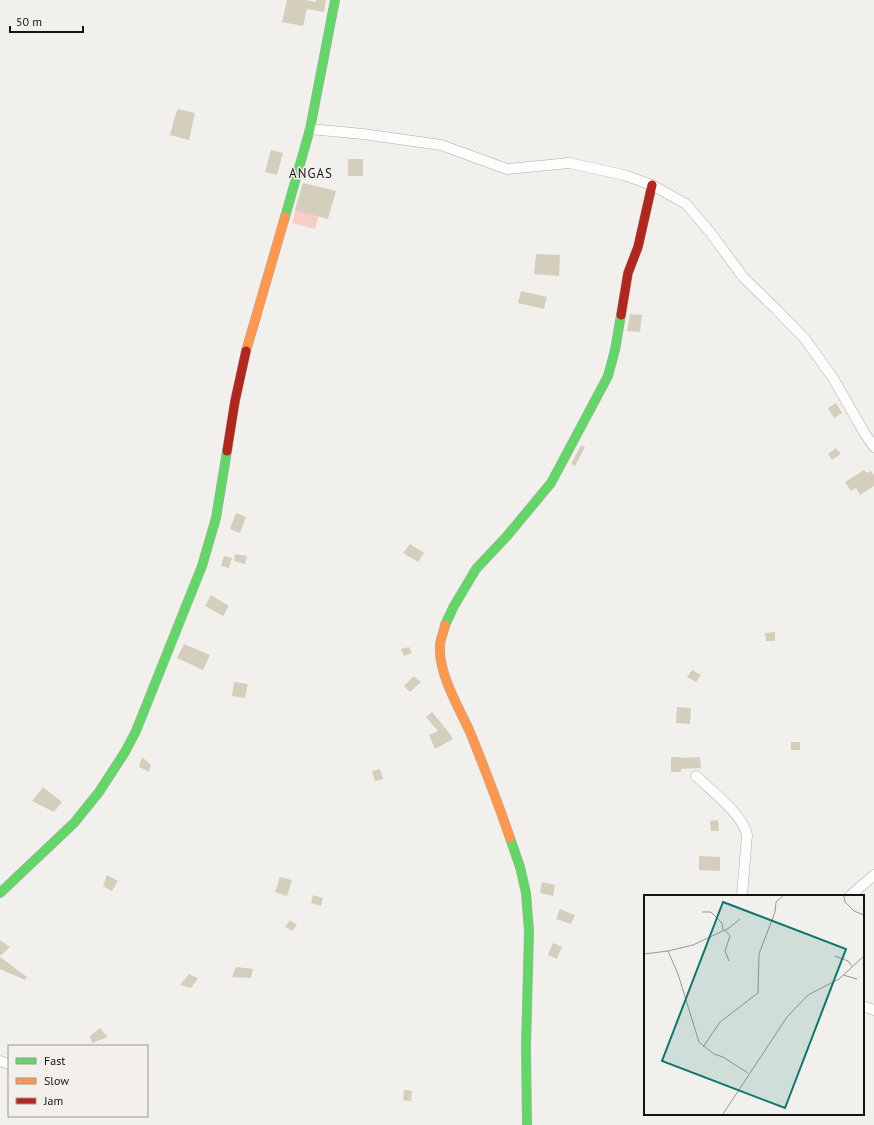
<svg xmlns="http://www.w3.org/2000/svg" width="874" height="1125" font-family="'PT Sans',sans-serif">
<style>
.green{fill:#f8cdc5}
.building{fill:#d4cebd}
.lines{fill:none;stroke-linecap:round;stroke-linejoin:round}
.street-casing{stroke:#aeacaa;stroke-width:11}
.fast-casing{stroke:#aeacaa;stroke-width:10}
.slow-casing{stroke:#aeacaa;stroke-width:10}
.jam-casing{stroke:#aeacaa;stroke-width:10}
.street{stroke:#fdfdfc;stroke-width:10}
.fast{stroke:#63d668;stroke-width:9}
.slow{stroke:#ff974d;stroke-width:9}
.jam{stroke:#b3261e;stroke-width:9}
.labels{text-anchor:middle;dominant-baseline:central;stroke-width:3;stroke-linejoin:round;paint-order:stroke}
.quarter-label{font-size:13px;letter-spacing:1px;fill:#151413;stroke:#f3f0ec}
.inset-road{fill:none;stroke:#9a9896;stroke-width:1}
.view{fill:#0f766e;fill-opacity:0.15;stroke:#0f766e;stroke-width:2}
.inset-edge{fill:none;stroke:#151413;stroke-width:2}
</style>
<rect width="100%" height="100%" fill="#f2f0ed"/>
<path class="green" d="M302,186L325,192L315,229L292,223Z"/>
<path class="building" d="M287,0H305L316,2V0H326L324,12L307,9L303,26L282,22Z
M178,109L195,113L189,140L170,135L175,116Z
M271,150L283,153L277,175L265,172Z
M348,159H363V176H348Z
M303,183L336,191L328,219L295,210Z
M536,254L560,255L559,276L534,274Z
M521,291L547,297L544,309L518,303Z
M630,314L642,315L640,332L627,331Z
M836,403L842,413L834,418L828,408Z
M581,445L585,447L575,466L571,464Z
M836,448L841,454L832,460L828,454Z
M864,470L867,473L871,471L874,475V486L860,495L856,488L851,491L845,482Z
M236,513L246,517L240,533L230,529Z
M410,544L424,553L418,562L403,553Z
M235,554L247,556L245,564L234,561Z
M224,556L232,558L229,568L221,566Z
M211,595L229,606L223,616L205,606Z
M775,632V641H766L765,633Z
M184,644L210,655L203,670L177,658Z
M409,647L412,653L404,656L401,649Z
M692,670L701,675L696,682L687,677Z
M414,676L421,682L410,692L404,686Z
M234,682L248,684L245,698L232,696Z
M677,707L691,708L690,724L676,723Z
M432,712L450,734L453,739L435,749L429,735L438,731L426,717Z
M791,742H800V750H791Z
M142,757L151,765L149,772L139,767Z
M671,757H681V758L700,757L701,768L681,769V772H671Z
M380,769L383,779L375,781L372,771Z
M43,787L62,802L54,812L32,801Z
M718,820L719,831H711L710,821Z
M699,856L720,857V871L699,870Z
M107,875L118,881L112,891L103,886Z
M280,877L292,880L287,896L275,892Z
M542,882L555,885L553,896L540,893Z
M313,895L323,898L321,906L311,903Z
M560,909L575,915L571,924L556,919Z
M290,920L297,925L292,931L285,927Z
M0,940L10,947L0,956Z
M553,943L562,947L557,959L548,955Z
M0,957L27,977L25,980L0,969Z
M236,967L253,969L251,978L232,977Z
M189,974L198,978L191,988L180,985Z
M100,1028L108,1037L92,1043L90,1036Z
M404,1090L412,1091L411,1101L403,1100Z"/>
<g class="lines">
<defs>
<path id="street" d="M310,129L363,134L441,145L507,169L569,163L624,175L652,185L686,204L710,232L743,277L776,309L805,339L833,378L865,434L874,447
M696,776C712,791 743,815 747,835L742,896
M850,896L874,875
M863,1006L874,1010
M0,1061L9,1064"/>
<path id="fast" d="M285,217L310,129L335,0
M445,625L454,606L476,569L507,536L551,483L608,376L615,350L621,315
M510,838L520,867L526,893L529,931L526,1047L527,1125
M0,893L74,823L99,792L125,752L136,731L202,566L216,518L227,451"/>
<path id="slow" d="M246,351L285,217
M445,625C444,632 440,639 440,646C438,673 459,708 470,732C484,767 498,803 510,838"/>
<path id="jam" d="M621,315L628,273L638,247L652,185
M227,451L235,401L246,351"/>
</defs>
<use href="#street" class="street-casing"/>
<use href="#fast" class="fast-casing"/>
<use href="#slow" class="slow-casing"/>
<use href="#jam" class="jam-casing"/>
<use href="#street" class="street"/>
<use href="#fast" class="fast"/>
<use href="#slow" class="slow"/>
<use href="#jam" class="jam"/>
</g>
<g class="labels">
<g class="quarter-label">
<text x="311" y="173">ANGAS</text>
</g>
</g>
<g transform="translate(644 895)">
<rect width="220" height="220" fill="#f2f0ed"/>
<path class="inset-road" d="M200,1L201,7L210,16L220,20M58,17H67L78,28L79,35M81,35L86,41L81,56L85,66M24,56L49,50L85,33L96,24M0,59L24,56L34,79L55,147L70,159L79,162L104,178M191,61L204,66L208,71M199,80L213,84M59,152L76,127L114,98L115,59L131,17L132,7L139,1M79,219L143,122L164,100L195,84L220,61"/>
<path class="view" d="M79,7L202,54L141,213L18,166Z"/>
<rect width="220" height="220" class="inset-edge"/>
</g>
<rect x="8" y="1045" width="140" height="72" fill="#f3f0ec" stroke="#9a9895"/>
<rect x="16" y="1058" width="20" height="6" fill="#63d668" stroke="#9a9895"/>
<text x="44" y="1065" font-size="12" fill="#151413">Fast</text>
<rect x="16" y="1078" width="20" height="6" fill="#ff974d" stroke="#9a9895"/>
<text x="44" y="1085" font-size="12" fill="#151413">Slow</text>
<rect x="16" y="1098" width="20" height="6" fill="#b3261e" stroke="#9a9895"/>
<text x="44" y="1105" font-size="12" fill="#151413">Jam</text>
<path d="M10 26v6h73v-6" fill="none" stroke="#151413" stroke-width="2"/>
<text x="16" y="26" font-size="12" fill="#151413" stroke="#f3f0ec" stroke-width="3" paint-order="stroke">50 m</text>
</svg>
